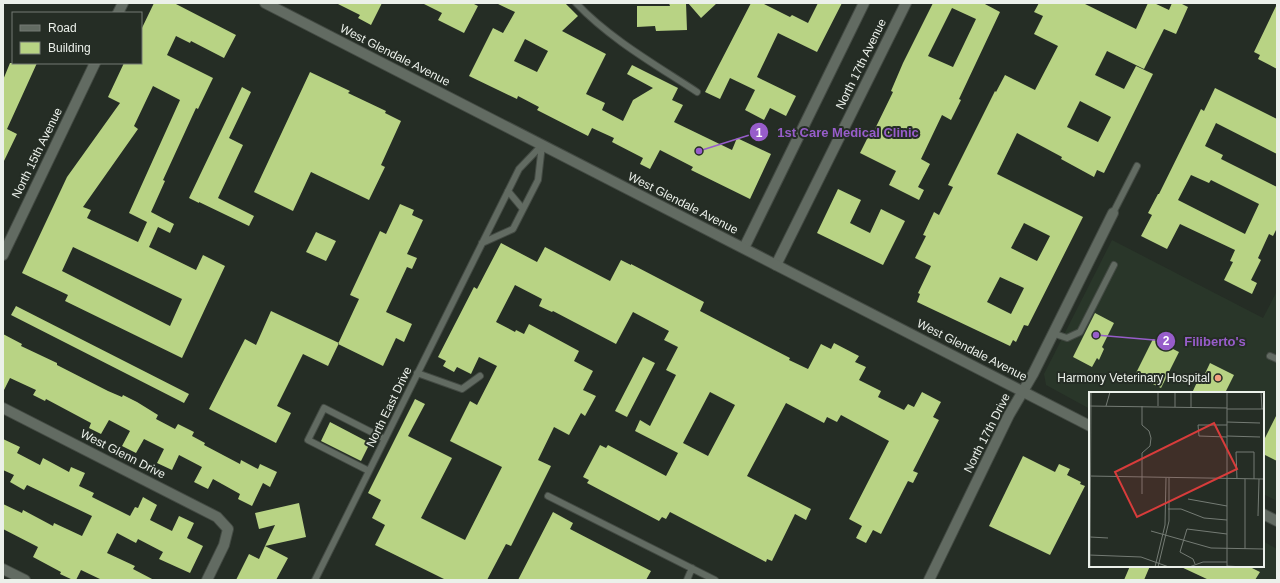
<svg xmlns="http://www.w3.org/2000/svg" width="1280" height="583" font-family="Arial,sans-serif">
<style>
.built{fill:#293629}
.building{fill:#b8d384;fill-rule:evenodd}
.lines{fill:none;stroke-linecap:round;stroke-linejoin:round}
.service-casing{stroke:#434a43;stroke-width:8}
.minor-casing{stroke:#434a43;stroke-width:12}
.tertiary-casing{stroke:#434a43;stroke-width:12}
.secondary-casing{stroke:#434a43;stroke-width:12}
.service{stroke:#626b62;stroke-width:6}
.minor{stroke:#626b62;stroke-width:10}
.tertiary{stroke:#626b62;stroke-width:10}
.secondary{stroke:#626b62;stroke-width:10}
.poi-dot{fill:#f2a080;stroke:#252d25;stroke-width:1.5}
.labels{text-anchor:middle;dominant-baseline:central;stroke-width:4;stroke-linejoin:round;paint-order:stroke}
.street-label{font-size:12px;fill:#ebf0ea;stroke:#252d25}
.poi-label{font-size:12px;fill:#ebf0ea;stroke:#252d25;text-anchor:end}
.inset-road{fill:none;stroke:#747b74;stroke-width:1}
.view{fill:#d83c3b;fill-opacity:0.15;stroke:#d83c3b;stroke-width:2}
.inset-edge{fill:none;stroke:#ebf0ea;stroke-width:2}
.leader{fill:none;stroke:#975dca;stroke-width:1.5}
.callout-dot{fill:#975dca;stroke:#252d25;stroke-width:1.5}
.mark-label{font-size:12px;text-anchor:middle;font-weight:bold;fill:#fff}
.callout-label{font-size:13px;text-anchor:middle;font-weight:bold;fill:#975dca;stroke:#252d25;stroke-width:4;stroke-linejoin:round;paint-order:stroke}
</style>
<rect width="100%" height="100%" fill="#252d25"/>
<path class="built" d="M1112,240L1263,318L1277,291V501L1263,494V393H1090V409L1046,385L1044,374Z
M1263,541L1277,549V580H1203L1210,566H1263Z"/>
<path class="building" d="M154,3H174L236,35L224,58L191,41L190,43L176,36L167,55L213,78L198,109L196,108L163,180L165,181L151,212L174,224L170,233L158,227L149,247L196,270L203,255L225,266L182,358L65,301L68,295L22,273L67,177L120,103L108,97L124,63H141V30ZM153,86L180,100L129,213L147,222L138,242L87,218L91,210L83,207L138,129L134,126ZM73,247L182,299L170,326L62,271Z
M336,3H382L371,25L358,18L360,15Z
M422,3H472L478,6L464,33L438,20L442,13Z
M496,3H565L578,16L562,31L606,54L586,94L605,103L602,110L623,121L633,100L653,88L627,74L632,65L678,88L672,100L683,105L674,122L732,150L737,138L771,154L750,199L691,170L693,167L660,150L650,169L640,164L643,158L612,142L614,138L592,128L588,136L537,110L539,107L518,96L517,99L469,76L493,28L503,33L515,12ZM525,39L548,51L537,72L514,61Z
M669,3H686L687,30L656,31L655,26L637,27V6H670Z
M688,3H717L701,18Z
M751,3H762L790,17L792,15L808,23L818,3H842L817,52L778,33L757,77L796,96L786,116L770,108L764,120L745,110L755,90L730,78L720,99L705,92Z
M933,3H983L1000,12L959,99L961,100L951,120L942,115L921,159L930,164L918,187L924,190L919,200L889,185L896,171L860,153L870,133L872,135L893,92L891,91L903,63ZM952,8L976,19L953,67L928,56Z
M1039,3H1083L1136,29L1148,3H1154L1169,10L1172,3H1180L1188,7L1176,34L1164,29L1144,69L1107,51L1095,75L1124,89L1136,66L1153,74L1104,173L1097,170L1094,177L1061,159L1062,157L1017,133L997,174L1083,217L1028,326L1024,325L1016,342L1013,340L1010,346L917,302L920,294L918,293L931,266L915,258L926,236L923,235L934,212L939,215L953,187L948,185L995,91L996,92L1005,75L1035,90L1058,46L1034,34L1043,16L1034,12ZM1080,101L1111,117L1098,142L1067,127ZM1024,223L1050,236L1037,261L1011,248ZM1000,277L1024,288L1011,314L987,302Z
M1277,4V69L1258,59L1260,55L1254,52Z
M10,63H37L7,129L17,134L3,163V80Z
M310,72L350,91L348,93L386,111L385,113L401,121L381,165L385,167L369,200L311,172L293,211L254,192Z
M242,87L251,92L229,138L243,145L218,198L254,216L249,226L199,202V203L189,198Z
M1215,88L1277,119V154L1216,123L1205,146L1223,155L1221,159L1277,187V228L1273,236L1269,234L1258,258L1261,260L1251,280L1257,283L1252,294L1224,280L1233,262L1230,261L1235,250L1180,224L1167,249L1141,236L1152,215L1148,213L1158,194H1159L1201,109L1204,111ZM1191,175L1209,183L1211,180L1259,204L1245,234L1178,200Z
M838,189L861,200L850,223L870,233L881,209L905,221L883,265L817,233Z
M400,204L414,210L412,215L423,220L407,254L417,258L412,269L407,267L386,312L412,324L404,342L396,338L383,366L338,344L359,299L350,295L380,231L386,234Z
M316,232L336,241L326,261L306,252Z
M501,243L537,262L545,247L610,281L621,260L631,265V264L704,302L700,311L790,358L789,360L808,369L821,344L831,349L834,343L859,356L855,362L866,367L859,380L881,391L878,397L904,410L908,404L914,407L922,392L941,402L933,417L939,420L913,471L918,473L913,483L908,481L881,534L873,530L866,543L856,538L862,526L849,519L889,441L841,415L837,422L827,417L824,423L786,403L747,476L811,509L806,520L795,514L772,561L767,559L766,562L670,512L666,519L662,517L659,521L587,483L589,480L583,477L600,445L606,448L608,445L666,476L678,453L635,431L640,420L650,426L676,375L666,370L678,347L664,340L669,331L633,312L616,344L553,311L552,312L539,306L542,299L515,285L496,322L515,332L516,330L524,334L529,324L579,351L574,361L593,371L583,390L596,396L585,416L581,413L569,435L554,427L538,460L551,466L511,546L506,544L487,580H446L375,545L385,525L372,518L381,500L368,493L415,399L425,404L408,436L452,458L421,518L465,540L502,467L450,441L470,401L477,405L497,366L479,357L471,374L457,367L454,372L443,366L446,361L438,357L474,287L477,289ZM710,392L735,405L708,456L683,443Z
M16,306L189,394L184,403L11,315Z
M271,311L339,343L328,366L303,354L277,406L291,413L276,443L209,409L245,339L256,345Z
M1095,313L1114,323L1102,347L1104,349L1099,360L1097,358L1092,367L1073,357Z
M3,334L22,344L21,346L57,363V365L108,391L122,397L123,395L137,402L158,415L156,419L175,429L178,424L194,432L192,436L205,443L204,445L240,464L241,460L258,469L260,464L277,472L270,487L263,483L252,506L238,499L240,494L213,479L208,489L194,482L202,467L179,455L172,470L157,463L164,449L144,439L136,453L122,446L130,431L109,420L101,434L89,428L91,423L46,399L45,401L33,395L36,390L10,378L3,392Z
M1153,339L1179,352L1161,388L1135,375Z
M643,357L655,363L627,417L615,411Z
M1210,363L1234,375L1225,393H1192L1198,380L1201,382Z
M1277,414V461L1263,454V442Z
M330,422L370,443L361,461L321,441Z
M3,439L20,447L17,453L40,465L43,458L69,472L71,467L85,473L79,486L94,493L92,497L130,516L135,507L138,508L143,497L157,505L150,520L172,531L179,516L194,523L187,538L203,546L190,573L159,559L163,552L138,539L136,543L117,533L107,553L135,566L133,569L154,580H102L81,570L76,580H73L60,574L61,572L33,557L38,547L3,529V504L22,513L23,510L53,526L54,523L82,536L92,516L27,485L24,490L10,482L14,475L3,470Z
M1023,456L1055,472L1059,464L1070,469L1067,475L1081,482L1080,484L1085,486L1050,555L989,526Z
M299,503L306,537L265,546L275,525L259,529L255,513Z
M553,512L573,523L570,529L651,571L646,580H518Z
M265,546L288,558L276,580H236L249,554L259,559Z
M1130,566H1150L1144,580H1124Z
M1179,566H1248L1260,572L1255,580H1209Z"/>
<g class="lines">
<defs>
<path id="service" d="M576,3C610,39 656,65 697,92
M508,191L523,209
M1113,213L1137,166
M482,243L513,229L538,180L542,145
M1052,333L1067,338L1080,332L1114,265
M1270,356L1277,359
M417,373L462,389L480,376
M369,471L308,440L324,408L385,439
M548,496L715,580
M315,580L519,169L542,145
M687,580L692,568"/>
<path id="minor" d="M744,248L864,3
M776,265L906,3
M3,408L217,517L228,529L224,545L207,580
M3,569L25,580
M929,580L1009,415L1033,374L1113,213"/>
<path id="tertiary" d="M118,13L123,3
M3,255L95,63"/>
<path id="secondary" d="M265,3L1090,426
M1263,514L1277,521"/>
</defs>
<use href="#service" class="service-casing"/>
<use href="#minor" class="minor-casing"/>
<use href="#tertiary" class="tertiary-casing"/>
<use href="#secondary" class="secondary-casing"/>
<use href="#service" class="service"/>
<use href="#minor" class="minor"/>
<use href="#tertiary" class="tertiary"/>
<use href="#secondary" class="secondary"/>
</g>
<circle class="poi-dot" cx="1218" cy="378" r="4"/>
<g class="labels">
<g class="street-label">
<text transform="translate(395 55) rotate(27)">West Glendale Avenue</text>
<text transform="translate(861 64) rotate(-64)">North 17th Avenue</text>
<text transform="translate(37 153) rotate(-64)">North 15th Avenue</text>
<text transform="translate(683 203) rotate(27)">West Glendale Avenue</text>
<text transform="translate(972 350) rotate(27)">West Glendale Avenue</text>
<text transform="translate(389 407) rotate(-64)">North East Drive</text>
<text transform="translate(987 433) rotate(-63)">North 17th Drive</text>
<text transform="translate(123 454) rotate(27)">West Glenn Drive</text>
</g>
<g class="poi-label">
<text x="1210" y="378">Harmony Veterinary Hospital</text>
</g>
</g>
<g transform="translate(1089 392)">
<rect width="175" height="175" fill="#252d25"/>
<path class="inset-road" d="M86,0V15M102,0V15M138,0V175M172,0L173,17M0,14L138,16M17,14L21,0M53,14V33L60,39L62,46L61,54L53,61V102M69,14V0M138,17H175M138,30L171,31M138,44L171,45M138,45L110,44L109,33H138M0,84L175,87M0,87L1,0M148,87L147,60H165V87M99,107L138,114M79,117H92L115,126L138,128M169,124L170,87M98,137L91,160L104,167L106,172M98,137L138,142M62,139L122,156L175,157M1,145L19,146M156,157V87M0,163L52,165L80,175M138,174L155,175M1,175L2,0M66,175L76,133L77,86M69,175L80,129V86M100,175L114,170H138"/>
<path class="view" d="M125,31L148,77L48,125L26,80Z"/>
<rect width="175" height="175" class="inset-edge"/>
</g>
<path class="leader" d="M699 151L759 132M1096 335L1166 341"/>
<g class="callout-dot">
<circle cx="699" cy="151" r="4"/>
<circle cx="1096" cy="335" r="4"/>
<circle cx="759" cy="132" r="10"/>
<circle cx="1166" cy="341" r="10"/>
</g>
<g class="mark-label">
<text x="759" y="137">1</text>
<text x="1166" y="345">2</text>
</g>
<g class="callout-label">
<text x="848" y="137">1st Care Medical Clinic</text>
<text x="1215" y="346">Filiberto's</text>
</g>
<rect width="1280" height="583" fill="none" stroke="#ebf0ea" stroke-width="8"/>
<rect x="12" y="12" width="130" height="52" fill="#252d25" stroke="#747b74"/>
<rect x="20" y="25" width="20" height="6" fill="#626b62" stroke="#747b74"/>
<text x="48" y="32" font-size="12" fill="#ebf0ea">Road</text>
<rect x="20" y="42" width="20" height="12" fill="#b8d384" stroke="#747b74"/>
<text x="48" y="52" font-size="12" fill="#ebf0ea">Building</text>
</svg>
